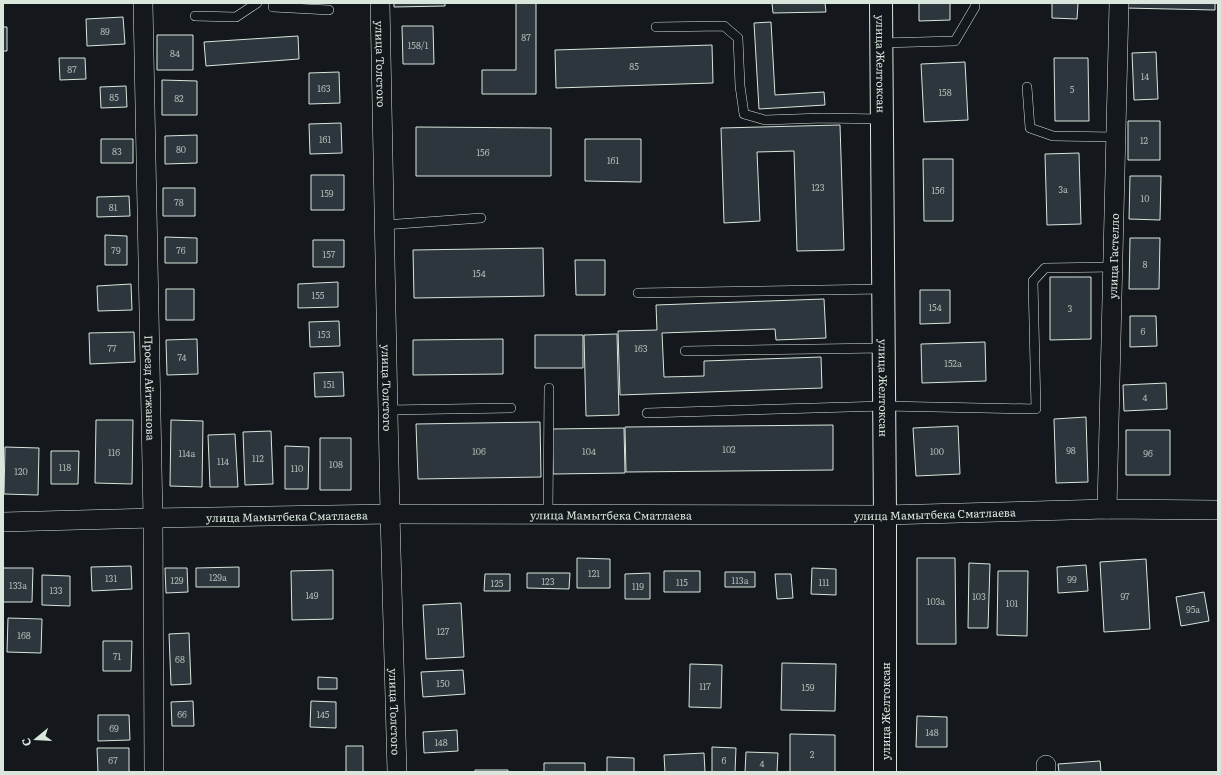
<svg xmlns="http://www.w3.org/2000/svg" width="1221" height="775" font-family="Literata,serif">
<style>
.building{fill:#2c363c;stroke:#d8e6dc}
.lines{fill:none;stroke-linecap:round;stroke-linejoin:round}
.service-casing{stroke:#d8e6dc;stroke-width:10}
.minor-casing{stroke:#d8e6dc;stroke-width:20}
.tertiary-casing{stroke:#d8e6dc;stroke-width:24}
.service{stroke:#14181c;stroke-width:9}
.minor{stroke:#14181c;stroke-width:19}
.tertiary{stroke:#14181c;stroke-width:22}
.labels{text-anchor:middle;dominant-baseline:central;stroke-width:3;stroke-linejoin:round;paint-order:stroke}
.number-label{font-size:9px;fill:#adbab4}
.street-label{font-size:11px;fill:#d8e6dc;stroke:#14181c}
</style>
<rect width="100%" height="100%" fill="#14181c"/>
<path class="building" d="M394,3H445V6L394,7Z
M516,3H536V94H482V70H516Z
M772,3H825L826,12L773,13Z
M919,3H950V20L919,21Z
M1052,3H1078L1077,19L1052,18Z
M1126,3H1215V10L1125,8Z
M123,17L125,44L87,46L86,19Z
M771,22L775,95L824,92L825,105L759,109L754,23Z
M402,26H433L434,64H403Z
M3,27H7V51H3Z
M157,35H193V70H157Z
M298,36L299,59L206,66L204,42Z
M712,45L713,83L556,88L555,50Z
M1156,52L1158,99L1134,100L1132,53Z
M59,58H85L86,79L60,80Z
M1054,58H1088L1089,121H1055Z
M965,62L968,120L924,122L921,64Z
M339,72L340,103L309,104V73Z
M162,80L197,81V115H162Z
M126,86L127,107L101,108L100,87Z
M1128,121H1160V160H1128Z
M341,123L342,153L310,154L309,124Z
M840,125L844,250L797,251L794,151L757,152L760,221L724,223L721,128Z
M416,127L551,128V176H416Z
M197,135V163L165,164V136Z
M101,139H133V163H101Z
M585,139H641V182L585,181Z
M1079,153L1081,224L1047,225L1045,154Z
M923,159H953V221H924Z
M311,175H344V210H311Z
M1130,176H1161L1160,220L1129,219Z
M163,188H195V216H163Z
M129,196L130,216L97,217V197Z
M105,235L127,236V265H105Z
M165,237L197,238V263H165Z
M1130,238H1160L1159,289H1129Z
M313,240H344V267H313Z
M543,248L544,296L414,298L413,250Z
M575,260H605V295H576Z
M1050,277H1091V339L1050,340Z
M338,282V307L298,308V284Z
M131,284L132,310L98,311L97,286Z
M166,289H194V320H166Z
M920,290H950V323L920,324Z
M824,299L826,338L776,340L775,329L662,333L664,377L704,376V361L821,357L822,388L620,395L618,331L657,330L656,305Z
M1130,316H1156L1157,346L1130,347Z
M339,321L340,346L310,347L309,322Z
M134,332L135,362L90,364L89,333Z
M617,334L619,415L586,416L584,335Z
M535,335H583V368H535Z
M197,339L198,374L167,375L166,340Z
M503,339V374L413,375V340Z
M985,342L986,381L922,383L921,344Z
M343,372L344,396L315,397L314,373Z
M1166,383L1167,409L1124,411L1123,385Z
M1086,417L1088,482L1056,483L1054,419Z
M96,420H133L132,484L95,483Z
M171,420L203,421L202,487L170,486Z
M540,422L541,477L418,479L416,424Z
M833,425V470L626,472L625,427Z
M958,426L960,474L916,476L913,428Z
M624,428L625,473L553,474L552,429Z
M1126,430H1170V475H1126Z
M271,431L273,484L245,485L243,432Z
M235,434L238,487H210L208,435Z
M320,438H351V490H320Z
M285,446L309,447L308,489H285Z
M5,447L39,448L38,495L4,494Z
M51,451H79L78,484H51Z
M577,558L610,559V588H577Z
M917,558H955L956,644H917Z
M1146,559L1150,629L1104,632L1100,562Z
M969,563L990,564L988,628H968Z
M1086,565L1088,591L1058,593L1057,567Z
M131,566L132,589L92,591L91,567Z
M239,567V587H196V568Z
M3,568H33L32,602H3Z
M165,568H187L188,592L166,593Z
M812,568L836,569V595L811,594Z
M333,570V619L292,620L291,571Z
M664,571H700V592H664Z
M998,571H1028L1027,636L997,635Z
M725,572H755V587H725Z
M527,573H570L569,589L527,588Z
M650,573V599H625V574Z
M485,574H510V591H484Z
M775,574H791L793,598L777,599Z
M42,575L70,576V606L42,605Z
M1204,592L1209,621L1181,626L1176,597Z
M461,603L464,657L426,659L423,605Z
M8,618L42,619L41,653L7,652Z
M189,633L191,684L171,685L169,634Z
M103,641H132L131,671H103Z
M782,663L836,664L835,711L781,710Z
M690,664L722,665L721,708L689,707Z
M463,670L465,694L423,697L421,672Z
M318,677L337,678V689H318Z
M193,701L194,726H172L171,702Z
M311,701L336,702V728L310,727Z
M98,715H129L130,740L98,741Z
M917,716L947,717V747H916Z
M457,730L458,751L424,753L423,732Z
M790,734L835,735V772H790Z
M346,746H363V772H346Z
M712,747L736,748L735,772H712Z
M97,748H129V772H98Z
M746,752L778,753L777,772H745Z
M704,753L705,772H665L664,755Z
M607,757L634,758V772H607Z
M1100,761L1101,772H1059L1058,764Z
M544,763H585V772H544Z
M475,770H508V772H475Z"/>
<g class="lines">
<defs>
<path id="service" d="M273,3V7L329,10
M195,16L236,17L257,3
M656,27L724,26L738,38L740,86L744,114L765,120L823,118L882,119
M881,43L955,41L975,7V3
M1027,87L1030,128L1053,136L1116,137
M384,225L481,218
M638,293L883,289
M685,351L884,348
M388,410L511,408
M647,413L884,406L1036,409L1033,281L1045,268L1113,267
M548,514L549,388"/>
<g id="minor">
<path id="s1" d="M143,3L153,518L154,772"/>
<path id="s2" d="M380,3L390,514L397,772"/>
<path id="s3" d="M1107,509L1119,3"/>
<path id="s4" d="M3,522L153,518L390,514L885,515L1107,509L1218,510"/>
<path d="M1046,772V765"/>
</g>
<g id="tertiary">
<path id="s5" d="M881,3L885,515V772"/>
</g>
</defs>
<use href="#service" class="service-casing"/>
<use href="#minor" class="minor-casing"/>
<use href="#tertiary" class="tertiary-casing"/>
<use href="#service" class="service"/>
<use href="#minor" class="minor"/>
<use href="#tertiary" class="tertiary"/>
</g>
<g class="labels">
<g class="number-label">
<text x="105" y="31">89</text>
<text x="526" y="37">87</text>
<text x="418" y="45">158/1</text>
<text x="175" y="53">84</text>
<text x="634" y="66">85</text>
<text x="72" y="69">87</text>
<text x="1145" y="76">14</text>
<text x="324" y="88">163</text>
<text x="1072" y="89">5</text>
<text x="945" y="92">158</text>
<text x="114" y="97">85</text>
<text x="179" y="98">82</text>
<text x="325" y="139">161</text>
<text x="1144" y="140">12</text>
<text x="181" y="149">80</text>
<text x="117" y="151">83</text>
<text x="483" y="152">156</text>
<text x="613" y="160">161</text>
<text x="818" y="187">123</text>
<text x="1063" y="189">3а</text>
<text x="938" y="190">156</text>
<text x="327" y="193">159</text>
<text x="1145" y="198">10</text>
<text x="179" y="202">78</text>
<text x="113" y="207">81</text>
<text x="116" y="250">79</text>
<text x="181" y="250">76</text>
<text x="329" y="254">157</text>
<text x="1145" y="264">8</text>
<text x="479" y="273">154</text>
<text x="318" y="295">155</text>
<text x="935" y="307">154</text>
<text x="1070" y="308">3</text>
<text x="1143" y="331">6</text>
<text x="324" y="334">153</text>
<text x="112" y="348">77</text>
<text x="641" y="348">163</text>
<text x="182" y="357">74</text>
<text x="953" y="363">152а</text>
<text x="329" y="384">151</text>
<text x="1145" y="397">4</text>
<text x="729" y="449">102</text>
<text x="1071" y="450">98</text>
<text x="479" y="451">106</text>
<text x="589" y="451">104</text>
<text x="937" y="451">100</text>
<text x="114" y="452">116</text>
<text x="187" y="453">114а</text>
<text x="1148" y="453">96</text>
<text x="258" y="458">112</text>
<text x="223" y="461">114</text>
<text x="336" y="464">108</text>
<text x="65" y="467">118</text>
<text x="297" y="468">110</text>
<text x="21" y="471">120</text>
<text x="594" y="573">121</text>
<text x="218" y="577">129а</text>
<text x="111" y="578">131</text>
<text x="1072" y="579">99</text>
<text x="177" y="580">129</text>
<text x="740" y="580">113а</text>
<text x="548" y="581">123</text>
<text x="682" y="582">115</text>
<text x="824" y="582">111</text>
<text x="497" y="583">125</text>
<text x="18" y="585">133а</text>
<text x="638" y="586">119</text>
<text x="56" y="590">133</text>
<text x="312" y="595">149</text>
<text x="979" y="596">103</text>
<text x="1125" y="596">97</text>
<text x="936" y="601">103а</text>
<text x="1012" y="603">101</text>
<text x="1193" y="609">95а</text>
<text x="443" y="631">127</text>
<text x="24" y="635">168</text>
<text x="117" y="656">71</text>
<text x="180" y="659">68</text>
<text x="443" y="683">150</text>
<text x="705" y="686">117</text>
<text x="808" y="687">159</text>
<text x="182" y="714">66</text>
<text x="323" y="714">145</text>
<text x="114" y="728">69</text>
<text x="932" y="732">148</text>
<text x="441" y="742">148</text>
<text x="812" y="754">2</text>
<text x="113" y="760">67</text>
<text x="724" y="760">6</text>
<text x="762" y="763">4</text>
</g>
<g class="street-label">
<text stroke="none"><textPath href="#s2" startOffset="61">улица Толстого</textPath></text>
<text stroke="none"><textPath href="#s5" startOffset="61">улица Желтоксан</textPath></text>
<text stroke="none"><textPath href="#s3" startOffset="253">улица Гастелло</textPath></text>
<text stroke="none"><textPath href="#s1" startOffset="385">Проезд Айтжанова</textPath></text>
<text stroke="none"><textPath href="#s5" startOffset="385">улица Желтоксан</textPath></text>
<text stroke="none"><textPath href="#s2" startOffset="385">улица Толстого</textPath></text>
<text stroke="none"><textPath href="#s4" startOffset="932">улица Мамытбека Сматлаева</textPath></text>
<text stroke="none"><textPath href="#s4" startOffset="608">улица Мамытбека Сматлаева</textPath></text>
<text stroke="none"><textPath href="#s4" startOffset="284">улица Мамытбека Сматлаева</textPath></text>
<text stroke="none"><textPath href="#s2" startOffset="709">улица Толстого</textPath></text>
<text transform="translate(885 711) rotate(-90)">улица Желтоксан</text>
</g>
</g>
<rect width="1221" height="775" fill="none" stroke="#d8e6dc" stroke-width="8"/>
<g transform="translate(36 739) rotate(252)" stroke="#14181c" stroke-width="3" paint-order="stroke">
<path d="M0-3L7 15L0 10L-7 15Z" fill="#d8e6dc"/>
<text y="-6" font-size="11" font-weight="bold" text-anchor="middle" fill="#d8e6dc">С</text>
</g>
</svg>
